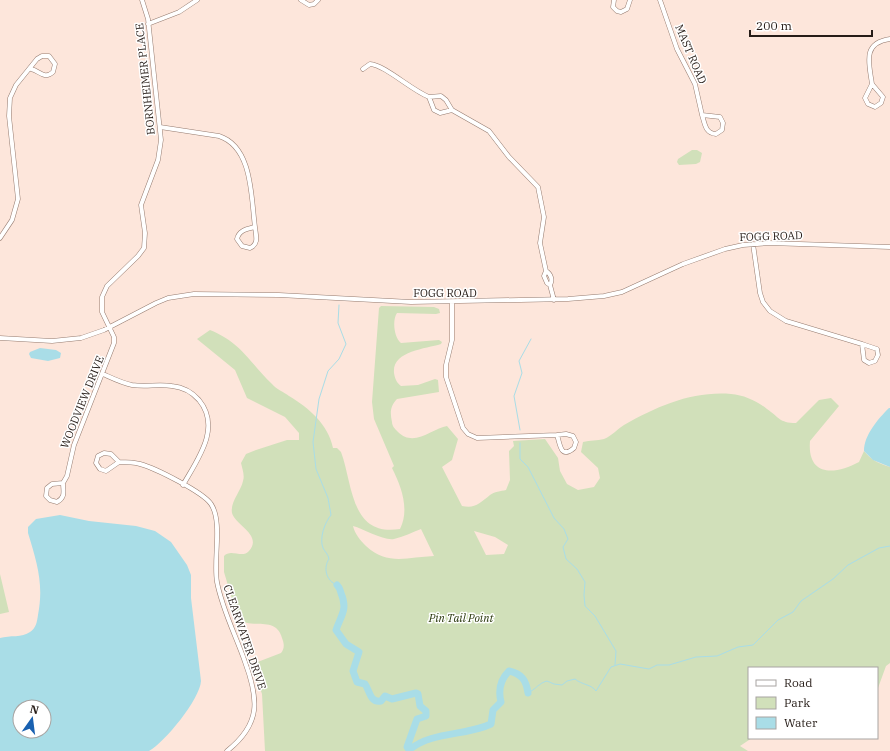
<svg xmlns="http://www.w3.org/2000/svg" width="890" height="751" font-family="'IBM Plex Serif',serif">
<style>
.green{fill:#d1e0ba;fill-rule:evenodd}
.water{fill:#a9dde7;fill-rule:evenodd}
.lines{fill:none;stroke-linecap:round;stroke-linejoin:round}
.stream{stroke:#a9dde7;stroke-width:1}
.river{stroke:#a9dde7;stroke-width:7}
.minor-casing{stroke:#957b6f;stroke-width:5}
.minor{stroke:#fff;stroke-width:4}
.labels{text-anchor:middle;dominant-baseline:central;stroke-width:3;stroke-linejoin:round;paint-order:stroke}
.street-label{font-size:11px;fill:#261c17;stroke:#fff}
.park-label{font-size:11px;font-style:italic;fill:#273509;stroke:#fff}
</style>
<rect width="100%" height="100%" fill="#fde6db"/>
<path class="green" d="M692,150H697L702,153L700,162L696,164L679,165L677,162L678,159Z
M381,306L434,307L439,309L440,313L436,314L397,313C392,320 394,338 401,343L439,340L442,342L441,344C425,349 392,351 394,373C395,379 397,383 401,386L418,385L435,379L438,380L439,392L397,399C390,406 390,413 392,422C392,426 395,429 398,432C414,448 433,428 447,426L458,439L452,460L442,467L462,506C475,509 480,503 490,495C494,492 501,491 506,490L510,480L509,451L514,446L513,441L545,439L558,458L560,471L567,484L578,490L594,487L600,478L598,468L581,452L583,442C590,440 597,441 604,439C612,436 617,429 624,425C658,406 692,391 731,394C744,395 757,401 767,409C779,417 779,423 796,423L819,400L831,398L839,406L810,441C807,477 835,475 859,462L864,451C870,459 879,464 890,467V663L886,666L878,688L877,668H749V738H752L740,746L748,751H265L262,694L253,667L255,663L281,653C285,648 284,643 282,638C276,615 251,630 238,619L224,572V556C231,548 242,559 249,551C263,535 235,525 232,513C230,502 241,491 243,481C245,475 242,468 241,463L246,454L256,450L287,440H299V433L285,417L247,398L235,370L197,339L210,330C242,343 249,362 272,384C276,389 284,392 289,396C309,408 328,424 333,448H337L341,452C353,484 350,537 400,529C410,509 401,486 392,468L394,466L374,419L372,402L379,308ZM353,526C364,529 384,541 394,539C403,537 413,532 421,529L434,556C408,557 387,566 366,546C360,540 355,534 353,526ZM474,531L495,537L508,545L504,554L486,555Z
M0,574L9,612L0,614Z"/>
<path class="water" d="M40,348L56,350L61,353L60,358L48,361L31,358L29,354L30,352Z
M889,408H890V467L873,460L864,451C864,435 878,419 889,408Z
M60,515L89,521L136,526L155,531L171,542L187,565L191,575V598L201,681C200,699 165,742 149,751H0V638C10,635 22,638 30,632C36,628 37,622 38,615C44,584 37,563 28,533V527L36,519ZM20,707H44V731H20Z"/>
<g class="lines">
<path class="stream" d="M520,430L514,396L522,373L519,361L531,339
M520,443V459L528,467L554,518L564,529L568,539L563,547L566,559L577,569L585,582L584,595L585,606L595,616L616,651L615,665
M337,585C326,581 323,568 329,559C328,554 325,552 323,548C319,538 325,522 331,515L328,498L316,469L313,442L319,399L328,371L339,359L346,344L338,323L339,305
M528,693C536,689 539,683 547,681L554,684L562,685L567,681L575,679C582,685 591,684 596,691L611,667L620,664L649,669L657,665H669L696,657L717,656L738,647L753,645L778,620L793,612L801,601L833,579L848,565L879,548L890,546"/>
<path class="river" d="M337,585C340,588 340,590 341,593C348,610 341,615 336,630L346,644L359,652L353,671L357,682L365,684C370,691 370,703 381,701L385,696L392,699L416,693L418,694L420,706L426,711V716L417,719L407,747L410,751
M409,750C432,731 466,736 491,724L493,710L501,702C498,690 500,680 509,671C522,674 526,680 528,693"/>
<defs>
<path id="minor" d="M301,0L309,5L314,4L318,0
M614,0L613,7L617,11L621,12L627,9L630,0
M660,0L677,49L695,84L702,115
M148,24L179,12L197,0
M363,69L370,64C385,65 411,90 429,97
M872,84L883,97L881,103L875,107L868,104L865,98Z
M872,84C869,63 862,43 890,39
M441,96L446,100L452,110L440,113L434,110L429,97Z
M452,110L489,131L509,157L538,187L544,217L540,243L546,271L544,276L547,283L550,285C553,280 551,274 546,271
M702,115L720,117L723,123L722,130L716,134C705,133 705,124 702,115Z
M160,127L219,136C253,147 251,198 255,227
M255,227C256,236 259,244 250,248L242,246L237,239C239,230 247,229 255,227Z
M0,238L12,220L18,199L9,116L10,98L16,85L37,59L42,56H49L55,64L53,72C44,80 40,71 31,69
M753,244L760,293L763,302L770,311L786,321L862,344
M550,285L554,300
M452,303V340L446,365V377L463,428L468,434L477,438L557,435
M0,338L52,341L81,338L104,330L156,303L168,298L194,294L279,295L411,302L568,299L604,296L622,292L683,264L725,249L743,245L769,243L890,247
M862,344L877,349L878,355L875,361L869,363L864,360Z
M103,374C112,378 122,383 132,385C145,387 159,384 172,386C182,387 192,392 199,400C222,428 197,460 183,485
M566,434L573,436L576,442L574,448C560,460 560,443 557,435Z
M104,453L111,454L119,462L106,471L100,469L96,463L98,456Z
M119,462C126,462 133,462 140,464C155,468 203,492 211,504C223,522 213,560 217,582C222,609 236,636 245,662C259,700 261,724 227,751
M63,483L67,476L74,445L114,343V337L102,312V297L107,286L138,256L144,248L145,233L141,205L158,160L161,140L148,19L142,0
M63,483C63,491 66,497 57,502L50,500L46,496L47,488L52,484Z"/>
</defs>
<use href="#minor" class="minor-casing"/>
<use href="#minor" class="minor"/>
</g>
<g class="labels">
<g class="street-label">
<text transform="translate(691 54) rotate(67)">MAST ROAD</text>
<text transform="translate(145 79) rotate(-96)">BORNHEIMER PLACE</text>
<text transform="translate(771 236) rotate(-2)">FOGG ROAD</text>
<text x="445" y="293">FOGG ROAD</text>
<text transform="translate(82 402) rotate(-68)">WOODVIEW DRIVE</text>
<text transform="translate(245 637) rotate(71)">CLEARWATER DRIVE</text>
</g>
<g class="park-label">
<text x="461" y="618">Pin Tail Point</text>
</g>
</g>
<rect x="748" y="667" width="130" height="72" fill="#ffffff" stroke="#a8a4a2"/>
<rect x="756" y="680" width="20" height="6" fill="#ffffff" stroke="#a8a4a2"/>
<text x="784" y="687" font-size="12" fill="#261c17">Road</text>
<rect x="756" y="697" width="20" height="12" fill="#d1e0ba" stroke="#a8a4a2"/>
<text x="784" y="707" font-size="12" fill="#261c17">Park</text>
<rect x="756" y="717" width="20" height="12" fill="#a9dde7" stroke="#a8a4a2"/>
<text x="784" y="727" font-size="12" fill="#261c17">Water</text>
<g transform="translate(32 719) rotate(14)"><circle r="19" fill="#ffffff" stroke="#a8a4a2"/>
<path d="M0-3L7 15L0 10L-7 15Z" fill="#1961b1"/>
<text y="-6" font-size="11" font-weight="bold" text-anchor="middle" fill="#261c17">N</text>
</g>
<path d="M750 30v6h122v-6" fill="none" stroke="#261c17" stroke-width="2"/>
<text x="756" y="30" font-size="12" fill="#261c17" stroke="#ffffff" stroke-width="3" paint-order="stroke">200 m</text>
</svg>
